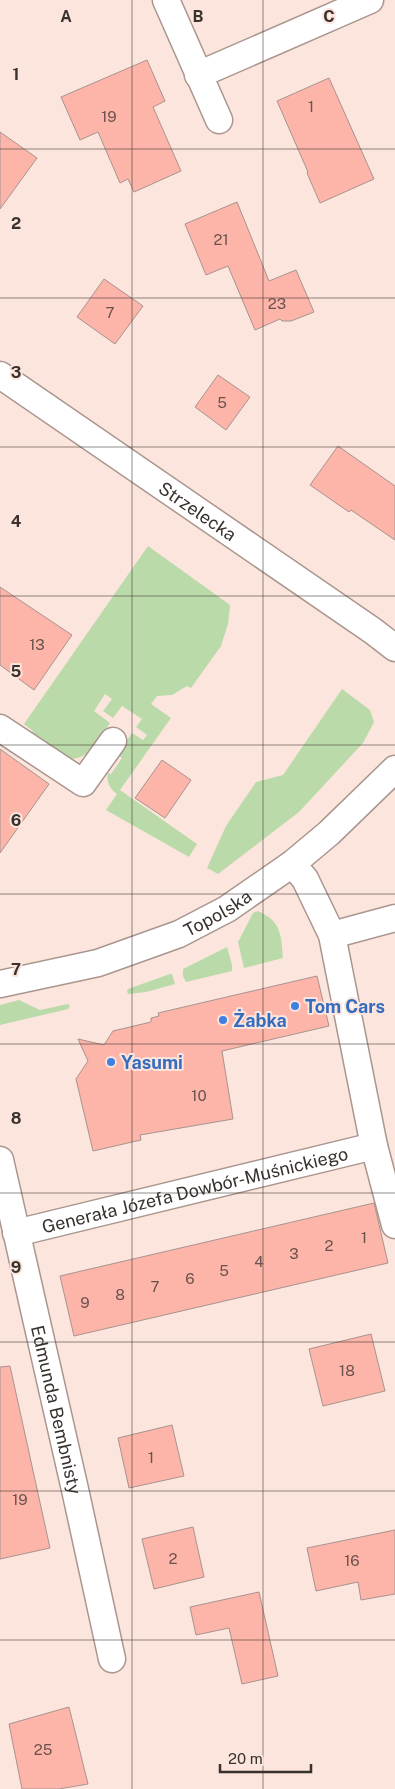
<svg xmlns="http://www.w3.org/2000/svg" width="395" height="1789" font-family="'Public Sans',sans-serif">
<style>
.green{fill:#bbdaa9}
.building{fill:#fdb4a9;stroke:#a8938f}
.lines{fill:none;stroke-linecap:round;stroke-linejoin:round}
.street-casing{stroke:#aa968e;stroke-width:29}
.street{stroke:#fff;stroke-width:26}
.grid{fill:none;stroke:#39312e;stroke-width:1;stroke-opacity:0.55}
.shop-dot{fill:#3f7fe0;stroke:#fbe5dd;stroke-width:2}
.labels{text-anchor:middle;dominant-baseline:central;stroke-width:4;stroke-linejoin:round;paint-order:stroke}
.number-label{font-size:15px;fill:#6a524d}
.street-label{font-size:18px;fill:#39312e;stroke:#fbe5dd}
.shop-label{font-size:18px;font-weight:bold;fill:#366cbe;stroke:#fbe5dd;text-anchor:start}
.grid-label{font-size:16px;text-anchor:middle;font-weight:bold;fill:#39312e;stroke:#fbe5dd;stroke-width:4;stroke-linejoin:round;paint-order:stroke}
</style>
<rect width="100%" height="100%" fill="#fbe5dd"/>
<path class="green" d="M148,546L230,605L228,624L221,646L191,688L187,686L172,695L157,696L151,704L171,718L120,790L197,844L189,857L106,810L117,794C110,789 106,782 108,773L111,774L122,758L117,754L132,733L143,740L147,735L136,727L142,719L122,706L113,718L103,711L112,699L105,694L94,711L110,723C100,738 87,766 63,757C52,752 40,742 30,735L33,731L24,724Z
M342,689L370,710L374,722L363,743L299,812L218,874L207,868L226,826L256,782L283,775Z
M258,911C281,921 281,934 283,958L244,968L238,942L253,913Z
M227,947L232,965V971L186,982L183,976V969Z
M170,974H172L175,984L146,992L128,994L127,991L128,989Z
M19,1000L40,1010L68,1004L70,1006L68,1009L0,1025V1005Z"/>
<path class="building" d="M147,60L165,101L153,107L181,171L134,192L128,179L120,183L98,132L80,140L61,97Z
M329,78L374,179L320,203L307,173L308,172L277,101Z
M0,132L37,158L0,209Z
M237,202L269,281L296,270L314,312L291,321H282L280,319L255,330L228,266L206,275L185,224Z
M104,279L143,306L115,344L77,317Z
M218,375L250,397L226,430L195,407Z
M338,446L395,486V540L351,510L349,512L310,485Z
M0,587L72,635L34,690L0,665Z
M0,749L49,784L0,853Z
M162,760L191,780L165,818L135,798Z
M317,976L329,1026L222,1051L233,1119L140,1135L141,1140L93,1151L76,1079L88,1061L78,1039L104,1045L113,1031L151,1022V1018L159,1016L158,1013Z
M374,1203L388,1263L74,1336L60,1276Z
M371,1334L385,1391L323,1406L309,1349Z
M10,1366L50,1548L0,1559V1367Z
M172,1425L184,1476L129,1488L118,1438Z
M193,1527L204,1577L154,1589L142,1539Z
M395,1530V1594L361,1600L358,1582L316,1591L307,1548Z
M259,1592L278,1676L242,1684L229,1628L196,1635L190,1607Z
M69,1707L88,1784L59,1789H22L9,1724Z"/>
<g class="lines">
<defs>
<g id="street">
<path d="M166,0L219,120"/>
<path d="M198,75L370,0"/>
<path id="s1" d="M0,375L373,631L395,648"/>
<path d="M0,728L83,783L113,741"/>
<path d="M292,864L305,879L332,935L374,1146L395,1225"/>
<path d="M332,935L395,918"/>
<path id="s2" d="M0,984L98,963L179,934L227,909L292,864L329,833L395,769"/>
<path id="s3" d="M0,1160L76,1494L112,1659"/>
<path id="s4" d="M16,1233L374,1146"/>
</g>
</defs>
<use href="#street" class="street-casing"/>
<use href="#street" class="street"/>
</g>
<path class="grid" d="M132,0V1789M263,0V1789M0,149H395M0,298H395M0,447H395M0,596H395M0,745H395M0,894H395M0,1044H395M0,1193H395M0,1342H395M0,1491H395M0,1640H395"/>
<g class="shop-dot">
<circle cx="295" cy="1006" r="5"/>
<circle cx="223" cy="1020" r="5"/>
<circle cx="111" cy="1062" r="5"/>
</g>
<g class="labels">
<g class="number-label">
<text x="311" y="106">1</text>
<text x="109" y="116">19</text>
<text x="221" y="239">21</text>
<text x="277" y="303">23</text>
<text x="110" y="312">7</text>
<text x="222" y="402">5</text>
<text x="37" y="644">13</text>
<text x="199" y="1095">10</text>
<text x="364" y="1237">1</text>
<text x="329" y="1245">2</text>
<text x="294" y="1253">3</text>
<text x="259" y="1261">4</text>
<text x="224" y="1270">5</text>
<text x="190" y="1278">6</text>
<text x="155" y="1286">7</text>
<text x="120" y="1294">8</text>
<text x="85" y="1302">9</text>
<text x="347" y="1370">18</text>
<text x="151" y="1457">1</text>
<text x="20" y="1499">19</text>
<text x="173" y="1558">2</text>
<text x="352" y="1560">16</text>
<text x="43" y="1749">25</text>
</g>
<g class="street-label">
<text stroke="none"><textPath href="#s1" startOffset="240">Strzelecka</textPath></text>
<text stroke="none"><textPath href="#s2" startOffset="230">Topolska</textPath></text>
<text stroke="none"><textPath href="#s4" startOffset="184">Generała Józefa Dowbór-Muśnickiego</textPath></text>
<text stroke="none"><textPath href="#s3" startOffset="256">Edmunda Bembnisty</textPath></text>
</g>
<g class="shop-label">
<text x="305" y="1006">Tom Cars</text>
<text x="233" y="1020">Żabka</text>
<text x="121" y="1062">Yasumi</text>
</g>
</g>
<g class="grid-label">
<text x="66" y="22">A</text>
<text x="198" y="22">B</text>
<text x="329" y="22">C</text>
<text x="16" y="80">1</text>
<text x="16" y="229">2</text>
<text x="16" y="378">3</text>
<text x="16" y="527">4</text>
<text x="16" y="677">5</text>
<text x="16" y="826">6</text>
<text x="16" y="975">7</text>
<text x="16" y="1124">8</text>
<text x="16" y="1273">9</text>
</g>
<path d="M220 1764v8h91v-8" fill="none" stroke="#39312e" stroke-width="2.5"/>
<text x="228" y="1764" font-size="15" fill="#39312e" stroke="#fbe5dd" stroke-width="4" paint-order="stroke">20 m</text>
</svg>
